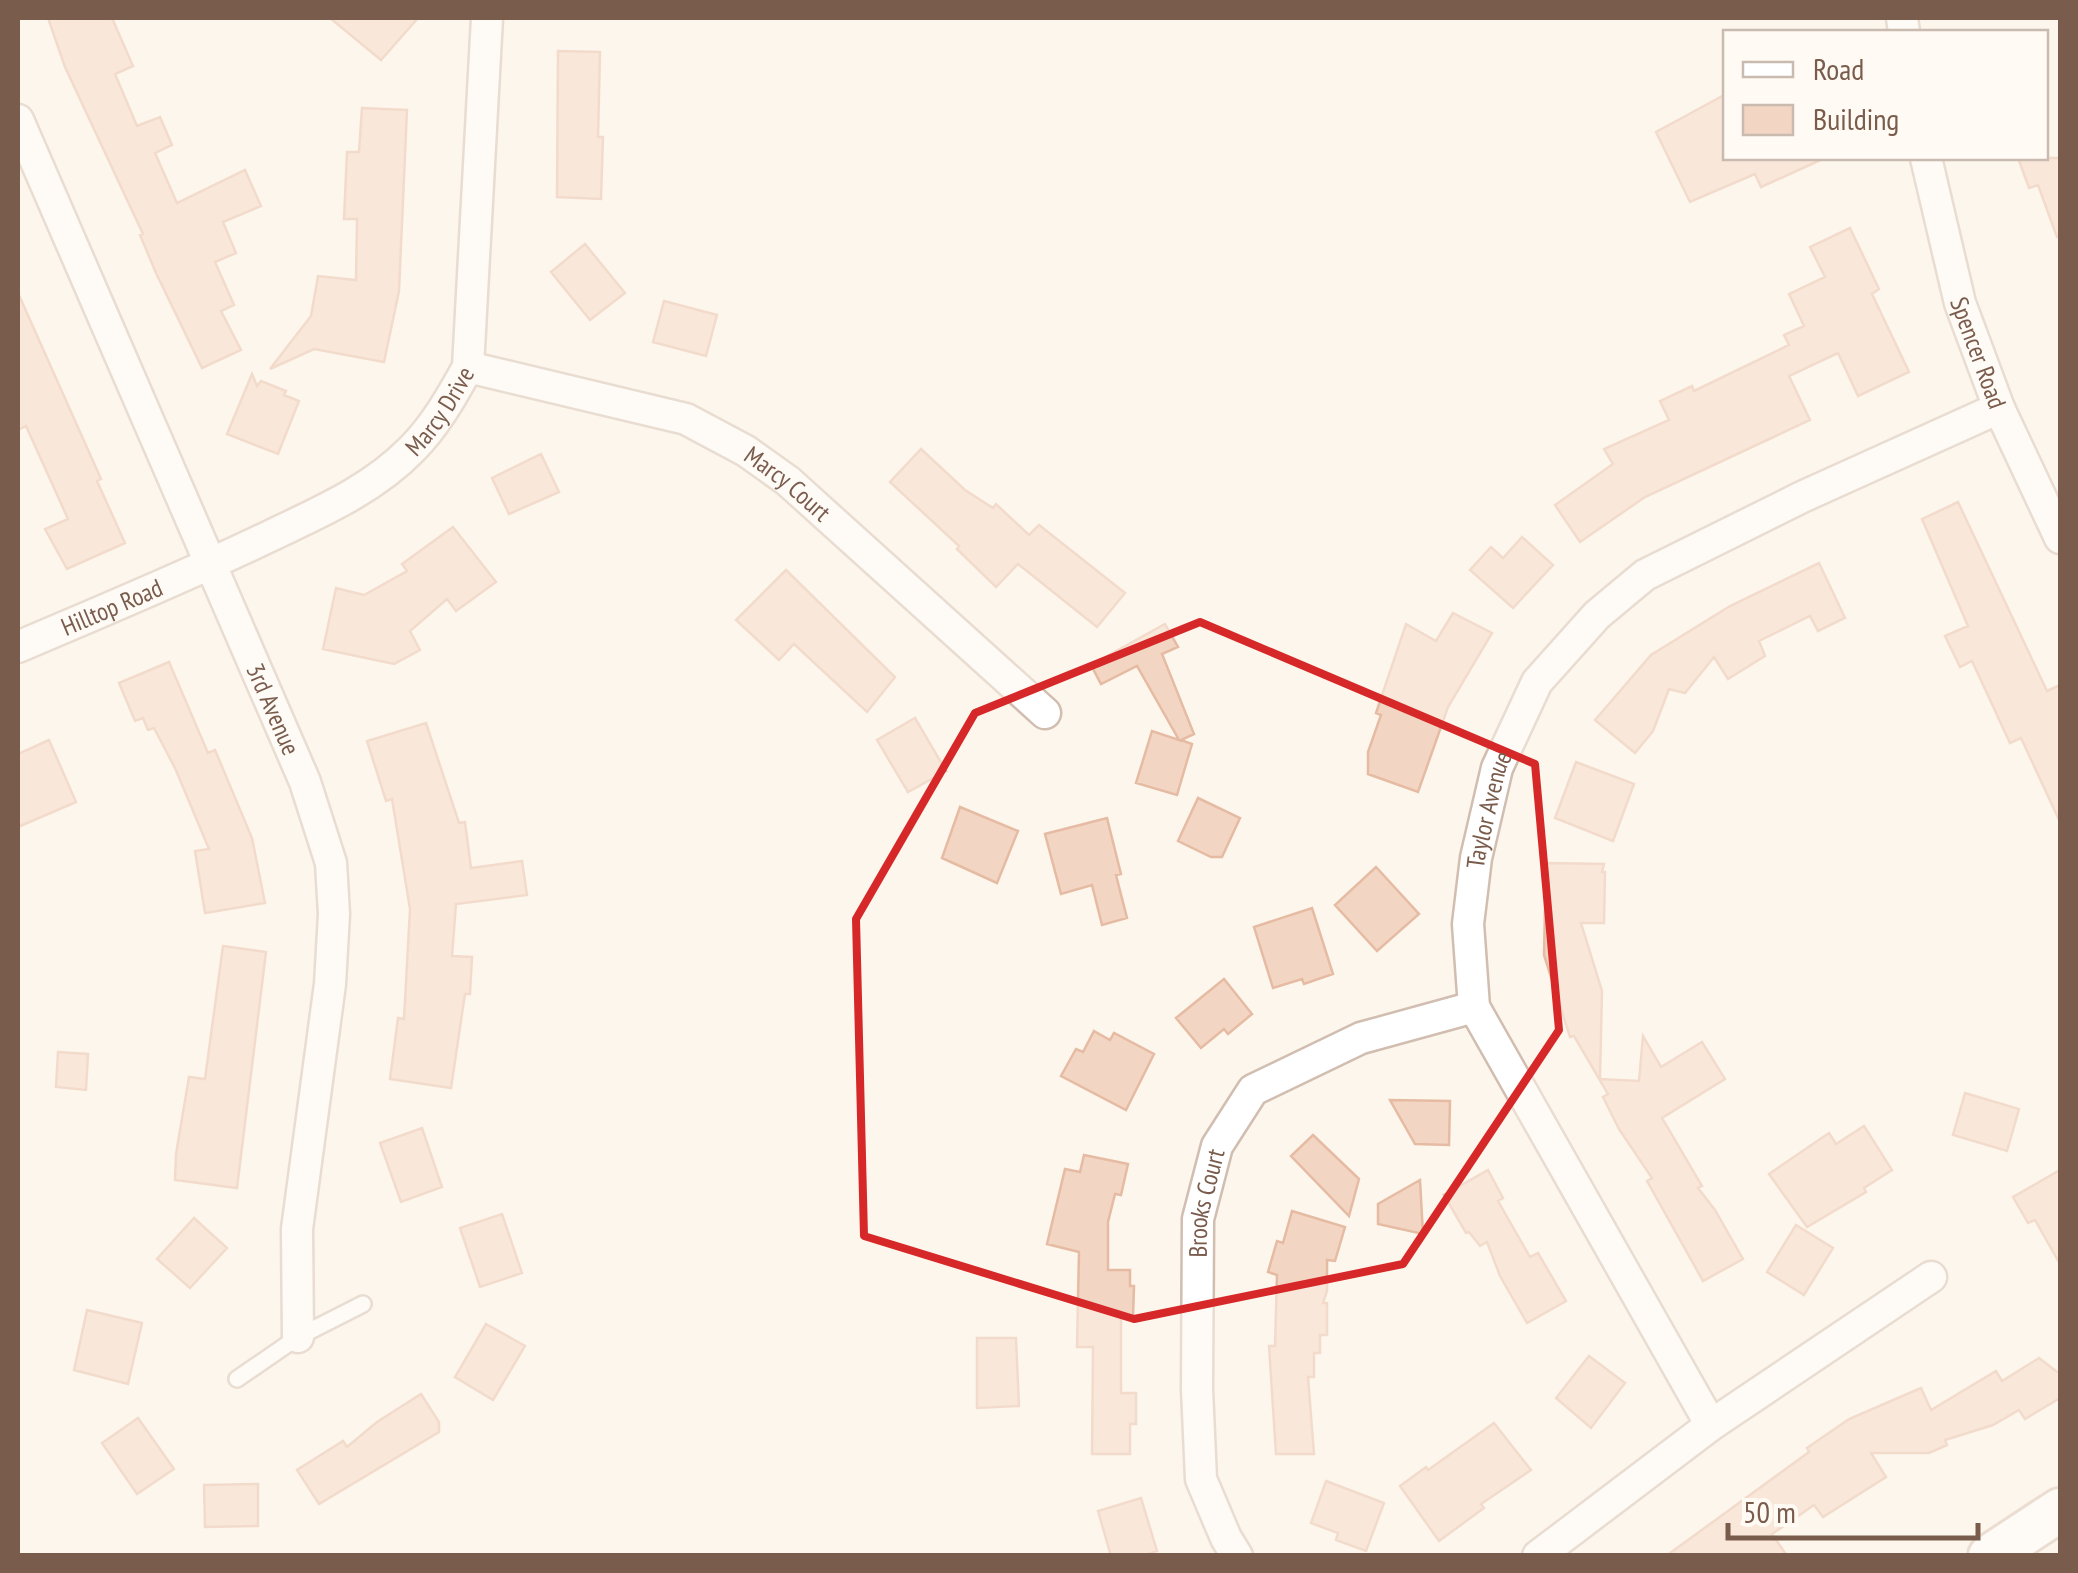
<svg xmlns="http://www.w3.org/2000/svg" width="2078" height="1573" font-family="'PT Sans Narrow',sans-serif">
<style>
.building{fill:#f3d5c3;stroke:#e6bba3;stroke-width:2.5}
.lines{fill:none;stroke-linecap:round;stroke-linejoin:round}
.lane-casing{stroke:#d1beb0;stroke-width:20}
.street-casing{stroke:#d1beb0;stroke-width:35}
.secondary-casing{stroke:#d6c0b0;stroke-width:48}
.lane{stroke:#fff;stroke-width:15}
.street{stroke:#fff;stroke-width:30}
.secondary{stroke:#fff;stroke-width:42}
.marked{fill:none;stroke:#d62828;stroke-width:8;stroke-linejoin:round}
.labels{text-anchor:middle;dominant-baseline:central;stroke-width:8;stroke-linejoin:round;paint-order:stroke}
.street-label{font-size:25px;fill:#7a5c4d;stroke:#fffaf3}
</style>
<rect width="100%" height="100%" fill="#fdf6ec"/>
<path class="building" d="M48,18H112L133,66L115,74L137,126L160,117L172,145L155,153L177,203L245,170L261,206L223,222L236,253L215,262L234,305L221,311L241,350L202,368L156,273L140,235L143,234L65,67Z
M330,18H418L381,60Z
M558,51L600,52L598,137H603L601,199L557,197Z
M1726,94V158H1825L1761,187L1755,174L1690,202L1656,132Z
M362,108L407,110L399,291L384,362L314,349L270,369L311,316L318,276L356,280L357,219H344L347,152H359Z
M2018,158H2060V237H2057L2038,185L2029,188Z
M1850,228L1879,289L1872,294L1909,372L1858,396L1838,353L1789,376L1810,420L1645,497L1580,542L1555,505L1613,464L1604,449L1669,420L1660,401L1692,386L1694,391L1789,345L1784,335L1804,326L1789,294L1825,277L1810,247Z
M585,244L625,293L590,320L551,272Z
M18,293L101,479L97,481L125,543L67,569L45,529L68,519L26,426L18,430Z
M664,301L717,315L706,356L653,342Z
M252,374L257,386L261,381L286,391L284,395L299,401L278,454L227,434Z
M921,449L965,490L993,508L996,504L1029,535L1039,525L1125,593L1097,627L1018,564L996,587L957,549L959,546L890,482Z
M541,454L559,492L509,514L492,478Z
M1958,502L2047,691L2060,685V822L2021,738L2010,743L1972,661L1960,667L1945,636L1968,626L1922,519Z
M453,527L496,582L456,611L447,599L410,631L420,650L394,664L323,649L336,588L364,595L407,571L402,564Z
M1522,537L1553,565L1513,608L1470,570L1491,547L1503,558Z
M1819,563L1845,618L1818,631L1810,616L1759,641L1765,656L1728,679L1714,657L1685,693L1669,689L1653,731L1635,753L1595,720L1651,655L1730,606Z
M786,570L895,677L867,712L794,644L779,660L736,620Z
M1453,613L1492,633L1448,707L1418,792L1368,774V752L1381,715L1376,713L1406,624L1436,641Z
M1165,624L1178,647L1162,654L1194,734L1181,740L1192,744L1177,795L1136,783L1152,731L1179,740L1137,666L1101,684L1091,665Z
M169,662L208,753L215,750L252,838L265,903L205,913L195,851L209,849L175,768L154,728L148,730L143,718L135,721L119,683Z
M915,718L946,771L908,792L877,740Z
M426,723L459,823L465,822L471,868L522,861L527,895L456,904L452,956L472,957L470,994H465L451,1088L390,1079L398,1018L404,1019L410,909L392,799L386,801L367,741Z
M49,740L76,802L18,827V754Z
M1576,762L1634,784L1613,841L1555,818Z
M1198,798L1240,818L1222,857H1211L1178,841Z
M960,807L1018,831L997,883L942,858Z
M1107,818L1121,874L1116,875L1127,918L1102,925L1092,885L1061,894L1045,834Z
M1546,863L1604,864L1602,872H1605L1604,923H1581L1602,991L1600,1079L1639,1081L1643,1036L1661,1067L1702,1042L1725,1079L1662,1118L1702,1186L1698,1188L1715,1210L1743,1259L1703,1281L1647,1181L1652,1178L1619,1129L1603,1097L1608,1094L1574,1036L1570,1037L1544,955Z
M1376,867L1419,914L1377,951L1335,905Z
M1312,908L1333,974L1304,984L1302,979L1273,988L1254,927Z
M223,946L266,952L237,1188L175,1180L176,1154L189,1077L205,1079Z
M1224,979L1252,1014L1228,1034L1224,1029L1201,1048L1176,1018Z
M1094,1031L1110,1040L1114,1033L1154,1054L1126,1110L1061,1076L1076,1049L1083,1052Z
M58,1052L88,1054L86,1090L56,1087Z
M1965,1093L2019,1109L2007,1151L1953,1135Z
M1390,1100L1450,1101L1449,1145L1415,1144Z
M1864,1126L1892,1170L1864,1188L1866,1192L1807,1227L1769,1174L1829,1133L1836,1144Z
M422,1128L442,1187L401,1202L380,1143Z
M1313,1135L1359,1179L1349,1216L1291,1156Z
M1084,1155L1128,1164L1121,1195L1115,1194L1108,1222V1270H1130V1286H1134L1133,1317L1121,1316V1393H1136V1424H1130V1454H1092L1093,1347H1077L1079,1252L1047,1244L1065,1169L1080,1172Z
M1488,1170L1503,1198L1498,1201L1530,1257L1538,1253L1566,1301L1527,1323L1500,1276L1487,1242L1480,1246L1469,1232L1466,1233L1444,1195Z
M2060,1170V1264L2035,1220L2028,1223L2013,1197Z
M1420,1180L1423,1234L1378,1224V1204Z
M1292,1211L1345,1227L1335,1261L1327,1260V1291L1323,1303H1327V1335H1320V1353H1314V1377H1308L1314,1454H1276L1269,1346H1275L1277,1275L1268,1272L1277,1241L1283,1243Z
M502,1214L522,1273L480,1287L460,1228Z
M194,1218L227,1248L190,1288L157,1259Z
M1796,1225L1833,1248L1804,1295L1767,1272Z
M87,1310L142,1323L128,1384L74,1370Z
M486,1324L525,1346L493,1400L455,1377Z
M977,1338H1016L1019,1406L977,1408Z
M1589,1356L1625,1383L1591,1428L1556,1398Z
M2039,1358L2060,1374V1398L2025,1419L2019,1410L1993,1425L1945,1440L1947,1445L1929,1453H1871L1886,1477L1823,1517L1814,1505L1772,1534L1787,1556H1666L1809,1452L1807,1448L1849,1419L1921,1388L1931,1410L1996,1371L2002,1381Z
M421,1394L439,1422V1432L319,1504L297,1470L343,1441L347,1447L377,1422Z
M138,1418L174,1469L137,1494L102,1443Z
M1494,1423L1531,1470L1481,1504L1484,1508L1439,1541L1400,1486L1426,1467L1428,1470Z
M1326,1481L1384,1503L1366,1551L1336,1540L1338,1533L1311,1523Z
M258,1484V1526L205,1527L204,1485Z
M1141,1498L1157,1551L1143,1556H1111L1098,1511Z"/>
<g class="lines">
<defs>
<path id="lane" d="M237,1379L298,1337L363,1304"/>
<g id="street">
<path d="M1902,18L1904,32"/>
<path id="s1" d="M18,120L305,782L331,863L334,914L330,984L297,1229L298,1337"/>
<path id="s2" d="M1926,158L1960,303L1999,408L2060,538"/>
<path id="s3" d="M468,367L686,419L746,451L788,481L1045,713"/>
<path id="s4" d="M18,647C102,611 187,576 270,536C320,512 372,490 412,449C435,426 452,396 468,367L487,18"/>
<path id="s5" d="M1711,1425L1474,1007L1468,924L1476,858L1497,768L1537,682L1597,615L1645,575L1802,497L1999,408"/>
<path id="s6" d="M1237,1556L1226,1538L1201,1479L1197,1389L1198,1219L1217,1146L1253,1090L1361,1038L1474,1007"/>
<path d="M1538,1556L1711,1425L1931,1277"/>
</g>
<path id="secondary" d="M1990,1556L2060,1510"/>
</defs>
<use href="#lane" class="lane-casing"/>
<use href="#street" class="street-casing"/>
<use href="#secondary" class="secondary-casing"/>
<use href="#lane" class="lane"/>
<use href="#street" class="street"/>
<use href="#secondary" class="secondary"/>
</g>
<path d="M0 0H2078V1573H0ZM1200,622L1535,764L1559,1030L1403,1264L1134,1319L864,1236L856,919L975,713Z" fill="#fdf6ec" fill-opacity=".55" fill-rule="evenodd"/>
<path class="marked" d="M1200,622L1535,764L1559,1030L1403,1264L1134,1319L864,1236L856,919L975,713Z"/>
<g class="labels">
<g class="street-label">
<text stroke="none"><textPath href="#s2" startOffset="202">Spencer Road</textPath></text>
<text stroke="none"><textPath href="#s4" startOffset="490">Marcy Drive</textPath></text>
<text stroke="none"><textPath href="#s3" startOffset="345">Marcy Court</textPath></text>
<text stroke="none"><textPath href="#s4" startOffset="102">Hilltop Road</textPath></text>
<text stroke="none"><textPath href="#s1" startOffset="642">3rd Avenue</textPath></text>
<text stroke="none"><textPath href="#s5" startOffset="680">Taylor Avenue</textPath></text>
<text stroke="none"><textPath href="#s6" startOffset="362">Brooks Court</textPath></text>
</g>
</g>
<rect width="2078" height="1573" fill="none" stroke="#7a5c4d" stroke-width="40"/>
<rect x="1723" y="30" width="325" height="130" fill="#fffaf3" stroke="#cabbb1" stroke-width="2.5"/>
<rect x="1743" y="62" width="50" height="15" fill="#ffffff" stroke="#cabbb1" stroke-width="2.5"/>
<text x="1813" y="80" font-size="30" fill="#7a5c4d">Road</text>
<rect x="1743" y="105" width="50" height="30" fill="#f3d5c3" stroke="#cabbb1" stroke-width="2.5"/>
<text x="1813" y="130" font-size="30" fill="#7a5c4d">Building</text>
<path d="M1728 1523v15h250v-15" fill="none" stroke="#7a5c4d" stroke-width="5"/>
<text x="1743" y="1523" font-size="30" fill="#7a5c4d" stroke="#fffaf3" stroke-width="8" paint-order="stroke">50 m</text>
</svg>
